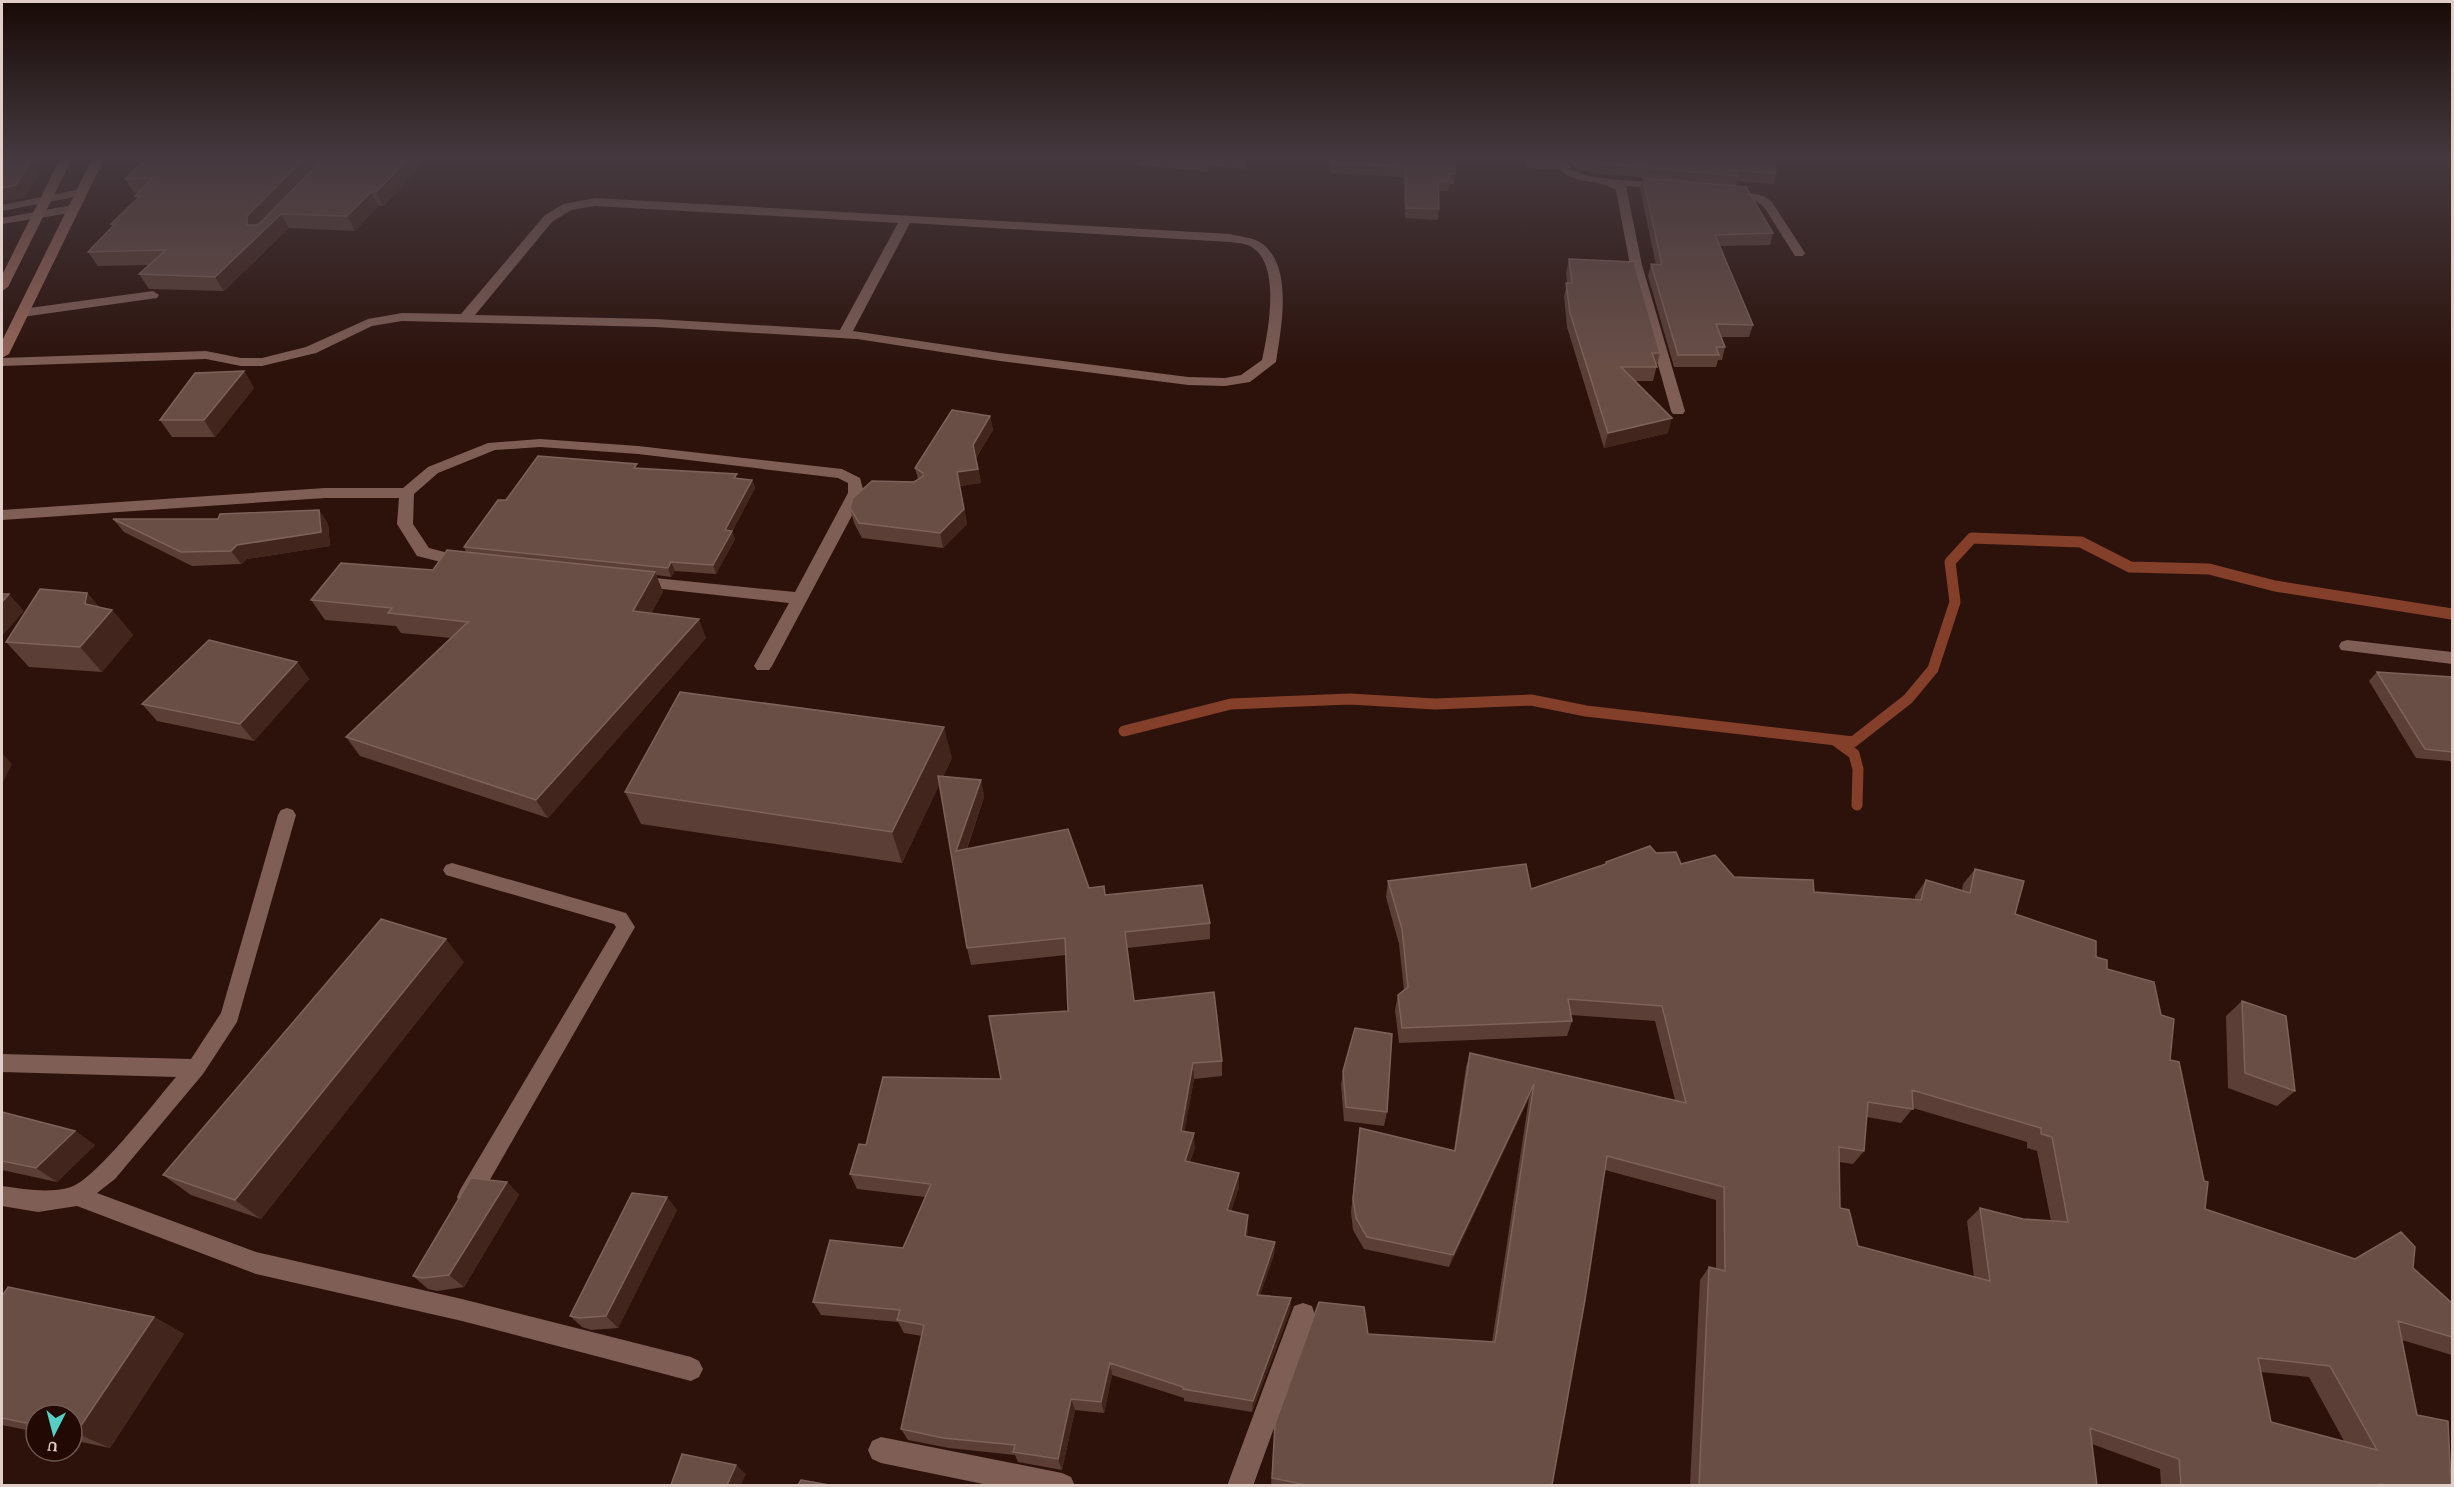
<svg xmlns="http://www.w3.org/2000/svg" width="2454" height="1487" font-family="'Crimson Pro',serif">
<style>
.lines{fill:none;stroke-linecap:round;stroke-linejoin:round}
.stream{stroke:#843f2a;stroke-width:11}
.lane{fill:#7f5e55;fill-rule:evenodd}
.street{fill:#7f5e55;fill-rule:evenodd}
.secondary{fill:#976658;fill-rule:evenodd}
.wall{fill:#5b3f36;fill-rule:evenodd}
.shaded-wall{fill:#42261e}
.building{fill:#694e46;stroke:#7c625a;stroke-width:1.5;fill-rule:evenodd}
</style>
<rect width="100%" height="100%" fill="#2c120b"/>
<g class="lines">
<path class="stream" d="M1124,731L1231,704L1350,699L1435,704L1531,700L1586,711L1853,742L1908,699L1933,669L1955,602L1950,562L1972,538L2081,542L2130,567L2209,569L2275,586L2452,614
M1836,741L1854,754L1858,769L1857,805"/>
<path class="lane" d="M153,291L159,295L157,298L22,317L16,313L22,309Z
M287,808L293,810L296,815L237,1022L203,1074L115,1179L97,1193L256,1252L462,1299L691,1357L699,1361L703,1369L699,1377L691,1381L462,1321L256,1274L77,1206L38,1212L2,1206V1186C25,1189 48,1194 71,1187C97,1178 156,1100 176,1077L2,1072V1054L191,1059L221,1013L278,815L281,810Z
M452,863L626,913L635,927L476,1204L468,1207L460,1204L457,1197L460,1190L616,927L614,924L446,875L443,870L446,865Z"/>
<path class="street" d="M1555,159H1567C1568,164 1570,168 1574,171C1589,180 1646,181 1666,183L1672,186L1666,189L1626,186L1642,265L1685,411L1683,414H1673L1671,411L1630,265L1616,190C1596,176 1564,188 1555,159Z
M1729,188L1764,196L1772,202L1805,253L1803,256H1795L1764,207L1756,201L1725,194L1723,192Z
M81,189L87,193L85,195L2,211V205Z
M595,198L1230,234C1240,237 1253,237 1261,243C1294,265 1281,329 1276,362L1250,382L1225,386L1188,385L1000,361L857,339L655,327L402,321L372,326L316,353L262,366H241L206,359L2,366V358L206,351L241,358H262L306,347L368,319L402,313L461,314L544,216L563,204ZM595,206L898,223L840,330L655,319L475,315L552,222L571,210ZM910,223L1230,242C1237,243 1247,243 1253,248C1281,267 1268,332 1262,360L1241,375L1225,378L1188,377L1000,353L853,331Z
M72,205L76,206V212L2,224V218Z
M540,439L638,446L842,469L860,478L864,493L772,666L769,670H757L754,666L789,603L635,586L629,585L627,581L629,577L635,576L795,592L848,493V483L838,478L638,454L540,447L495,450L438,473L414,494L413,524L429,548L471,559L473,563L471,567L465,568L417,556L397,524L399,498H325L2,520V510L325,488H403L428,467L488,443Z
M2347,640L2452,652V664L2341,650L2339,646L2341,642Z
M1303,1303L1312,1306L1315,1315L1253,1486H1227L1294,1306Z
M881,1437L1062,1473L1071,1477L1075,1486H993L881,1463L872,1459L868,1450L872,1441Z"/>
<path class="secondary" d="M60,159H72L8,287L2,291V275Z
M92,159H104L9,354L2,358V341Z"/>
</g>
<path class="wall" d="M146,159L401,188L383,206H378L355,231L289,228L224,291L149,289L139,274L149,265L98,266L88,252L113,226L111,224L137,199L135,196L138,193H134L125,179Z
M1138,159H1246L1245,169L1210,166L1208,172L1139,165Z
M1331,159H1455V174L1454,184H1449L1448,191H1439V209L1438,220L1405,218L1404,177L1331,173Z
M1526,159H1560V160L1559,170L1526,168Z
M1568,159H1774L1776,174L1773,184L1737,181L1736,186L1773,233L1770,245L1720,246L1753,325L1749,337H1721L1725,347L1722,360H1718L1716,367H1674L1648,276L1651,264L1656,265L1640,189L1643,178L1690,182L1594,173L1575,169Z
M1569,259L1660,353L1653,381H1635L1668,433L1604,448L1567,327L1564,297L1567,283L1566,273Z
M244,371L254,388L215,437H172L160,420Z
M990,416L993,430L976,458L981,483L960,486L967,524L943,548L862,538L854,523L850,508L918,479L915,468Z
M638,468L752,480L755,488L732,532L735,539L716,574L675,571L671,577L656,575L663,592L651,613L706,638L548,818L360,756L346,737L451,638L401,633L396,626L325,620L311,600L433,570L466,552L464,547L506,500Z
M319,510L328,524L330,546L247,559L241,564L192,566L124,532L113,519H218Z
M87,593L99,607L112,610L133,635L102,672L29,667L6,642Z
M297,662L309,679L254,741L157,721L142,704Z
M2377,672L2452,677V765L2450,761L2416,758L2369,681Z
M952,758L943,777L981,780L984,797L967,849L1089,888L1105,895L1210,923V939L1127,948L1134,1001L1222,1061V1076L1194,1079L1184,1131L1195,1148L1190,1162L1239,1173V1187L1231,1211L1248,1229L1247,1236L1275,1242L1274,1255L1260,1295L1291,1298L1290,1311L1252,1412L1184,1401V1398L1112,1375L1104,1413L1075,1410L1062,1470L1018,1462L1015,1455L949,1448L908,1440L901,1429L922,1336L904,1333L898,1322L821,1315L813,1302L903,1248L925,1197L857,1189L850,1174L866,1145L1001,1079L1068,1011L1066,955L971,965L967,948L940,783L902,863L641,824L625,792Z
M1656,853L1681,864L1734,877L1814,892L1915,899V896L1926,880L1962,890L1963,884L1975,869L2015,914L2096,957L2107,969L2170,1060L2205,1209L2355,1259L2413,1268L2452,1303V1355L2402,1340L2417,1415L2451,1485H2161L2160,1469L2092,1444L2097,1485H1690L1700,1280L1709,1267L1716,1269V1200L1605,1170L1552,1485H1271L1275,1424L1368,1334L1492,1342L1529,1098L1449,1267L1364,1249L1353,1230L1351,1212L1360,1128L1454,1150L1466,1067L1470,1053L1675,1100L1655,1021L1571,1015L1572,1021L1567,1036L1399,1043L1395,1010L1398,995L1404,990L1399,944L1386,897L1388,881L1531,889L1605,865L1606,862ZM1913,1108L2027,1142V1148L2037,1151L2051,1221L2023,1219L1980,1208L1967,1221L1974,1277L1858,1246L1840,1208L1839,1162L1853,1164L1864,1151L1867,1117L1901,1123ZM2261,1372L2309,1377L2344,1441L2271,1422Z
M464,962L261,1219L191,1195L163,1175Z
M2242,1001L2295,1091L2277,1106L2228,1088L2226,1016Z
M1343,1071L1387,1112L1384,1126L1344,1121L1341,1085Z
M2,1112L75,1131L95,1145L57,1182L2,1170Z
M507,1182L519,1195L464,1287L437,1291L428,1289L413,1276Z
M677,1210L618,1328L591,1330L582,1327L570,1316Z
M2,1296L154,1317L184,1334L110,1448L72,1440V1415H36V1432L2,1425Z"/>
<path class="shaded-wall" d="M30,159H42L37,166L39,174L25,198L2,202V188Z
M304,159H326L281,214L289,228L224,291L215,277L247,225V216Z
M406,159H425L401,188L383,206L376,192Z
M1208,159H1210V166L1208,172Z
M371,192L378,206L355,231L347,216Z
M244,371L254,388L215,437L204,420Z
M990,416L993,430L975,459L973,445Z
M1672,418L1668,433L1604,448L1608,433Z
M978,469L981,483L960,486L967,524L943,548L940,533L957,472Z
M752,480L755,488L732,532L735,539L716,574L713,565L725,530Z
M319,510L328,524L330,546L247,559L241,564L231,551L237,545Z
M671,562L675,571L671,577L668,568Z
M655,572L663,592L642,631L633,611Z
M87,593L107,617L112,610L133,635L102,672L80,647Z
M9,594L24,611L2,636V597Z
M699,619L706,638L548,818L536,800Z
M297,662L309,679L254,741L240,724Z
M944,727L952,758L902,863L892,832Z
M2,753L12,764L2,784Z
M981,780L984,797L960,868L956,851Z
M446,939L464,962L261,1219L235,1200Z
M1193,1063L1194,1079L1182,1146L1181,1131Z
M1534,1084L1529,1098L1449,1267L1453,1255Z
M75,1131L95,1145L57,1182L36,1168Z
M1194,1133L1195,1148L1185,1175V1161Z
M1239,1173V1187L1227,1223V1210Z
M507,1182L519,1195L464,1287L449,1275Z
M667,1197L677,1210L618,1328L606,1316Z
M1248,1215V1229L1245,1249V1236Z
M1275,1242L1274,1255L1256,1307L1257,1295Z
M1291,1298L1290,1311L1252,1412L1253,1401Z
M154,1317L184,1334L110,1448L76,1433Z
M1110,1363L1112,1375L1104,1413L1101,1402Z
M1071,1399L1075,1410L1062,1470L1058,1459Z
M736,1465L746,1474L741,1485H727Z"/>
<path class="building" d="M2,159H30L31,161L16,185L2,188Z
M146,159H304L247,216V225H258L323,159H406L394,174L376,192H371L347,216L281,214L215,277L139,274L166,250L88,252L115,224H111L140,196H135L153,178L125,179Z
M1331,159H1455V174H1449V181H1438L1439,209L1406,208L1405,167L1331,163Z
M1578,159H1774L1776,174L1735,170L1738,176L1596,163Z
M1643,178L1746,187L1773,233L1715,235L1753,325L1716,324L1725,347H1716L1719,355H1678L1651,264L1662,265Z
M1569,259L1634,262L1660,353H1652L1657,367H1621L1672,418L1608,433L1570,313L1566,283H1572Z
M244,371L204,420H160L195,373Z
M952,410L990,416L973,445L978,469L957,472L964,509L940,533L859,523L850,508L853,498L872,481L914,482L923,476V473L915,468Z
M538,456L637,464L634,468L737,474L734,478L752,480L725,530L732,531L713,565L671,562L668,568L464,547L498,500H506Z
M319,510L321,532L237,545L231,551L181,552L113,519H218L220,514Z
M447,550L655,572L633,611L699,619L536,800L346,737L468,622L388,613L392,608L311,600L341,563L433,570Z
M40,589L87,593L85,604L112,610L80,647L6,642Z
M2,594H9L2,602Z
M209,640L297,662L240,724L142,704Z
M2377,672L2452,677V752L2425,749Z
M680,692L944,727L892,832L625,792Z
M938,776L981,780L956,851L1068,829L1089,888L1104,886L1105,895L1202,885L1210,923L1125,932L1134,1001L1214,992L1222,1061L1193,1063L1181,1131L1194,1133L1185,1161L1239,1173L1227,1210L1248,1215L1245,1236L1275,1242L1257,1295L1291,1298L1253,1401L1183,1389V1387L1110,1363L1101,1402L1071,1399L1058,1459L1013,1452L1015,1445L943,1438L901,1429L924,1325L897,1320L900,1310L813,1302L830,1240L903,1248L931,1184L850,1174L859,1144L866,1145L883,1077L1001,1079L989,1016L1068,1011L1065,938L967,948Z
M1650,846L1656,853L1676,852L1681,864L1715,855L1734,877L1813,880L1814,892L1921,900L1926,880L1970,893L1975,869L2024,881L2015,914L2096,941V957L2107,960V969L2154,982L2161,1015L2174,1019L2170,1060L2179,1062L2204,1181L2208,1182L2205,1209L2355,1259L2401,1232L2415,1247L2413,1268L2452,1303V1337L2398,1321L2417,1415L2448,1421L2451,1485H2387L2380,1484V1485H2181L2179,1459L2090,1428L2097,1485H1699L1709,1267L1725,1271L1724,1187L1607,1156L1585,1300L1552,1485H1306L1272,1478L1275,1424L1319,1302L1364,1307L1368,1334L1495,1342L1534,1084L1453,1255L1367,1237L1356,1218L1353,1199L1360,1128L1455,1151L1470,1053L1686,1103L1662,1006L1568,999L1572,1021L1402,1028L1398,995L1408,987L1402,929L1388,881L1526,864L1531,889L1606,864V862ZM1912,1090L2041,1128V1134L2052,1137L2068,1222L2023,1219L1980,1208L1990,1281L1858,1246L1849,1210L1840,1208L1839,1147L1864,1151L1868,1102L1913,1109ZM2258,1358L2330,1366L2377,1450L2271,1422Z
M381,919L446,939L235,1200L163,1175Z
M2242,1001L2286,1016L2295,1091L2245,1073Z
M1355,1028L1392,1034L1387,1112L1346,1107L1343,1071Z
M2,1112L75,1131L36,1168L2,1161Z
M471,1178L507,1182L449,1275L422,1278L413,1276Z
M632,1193L667,1197L606,1316L579,1318L570,1316Z
M8,1287L154,1317L76,1433H72V1415H36V1425L2,1418V1296Z
M682,1454L736,1465L727,1485H671Z
M801,1480L829,1485H798Z"/>
<linearGradient id="sky" x2="0" y2="1"><stop stop-color="#180a06"/><stop offset="0.43" stop-color="#45393f"/><stop offset="1" stop-color="#45393f" stop-opacity="0"/></linearGradient>
<rect width="2454" height="367" fill="url(#sky)"/>
<rect width="2454" height="1487" fill="none" stroke="#e1cec8" stroke-width="6"/>
<g transform="translate(54 1433) rotate(186)"><circle r="28" fill="#220904" stroke="#6e5852" stroke-width="1.5"/>
<path d="M0-4.5L10 22L0 15L-10 22Z" fill="#56cec3"/>
<text y="-9" font-size="16" font-weight="bold" text-anchor="middle" fill="#e1cec8">U</text>
</g>
</svg>
